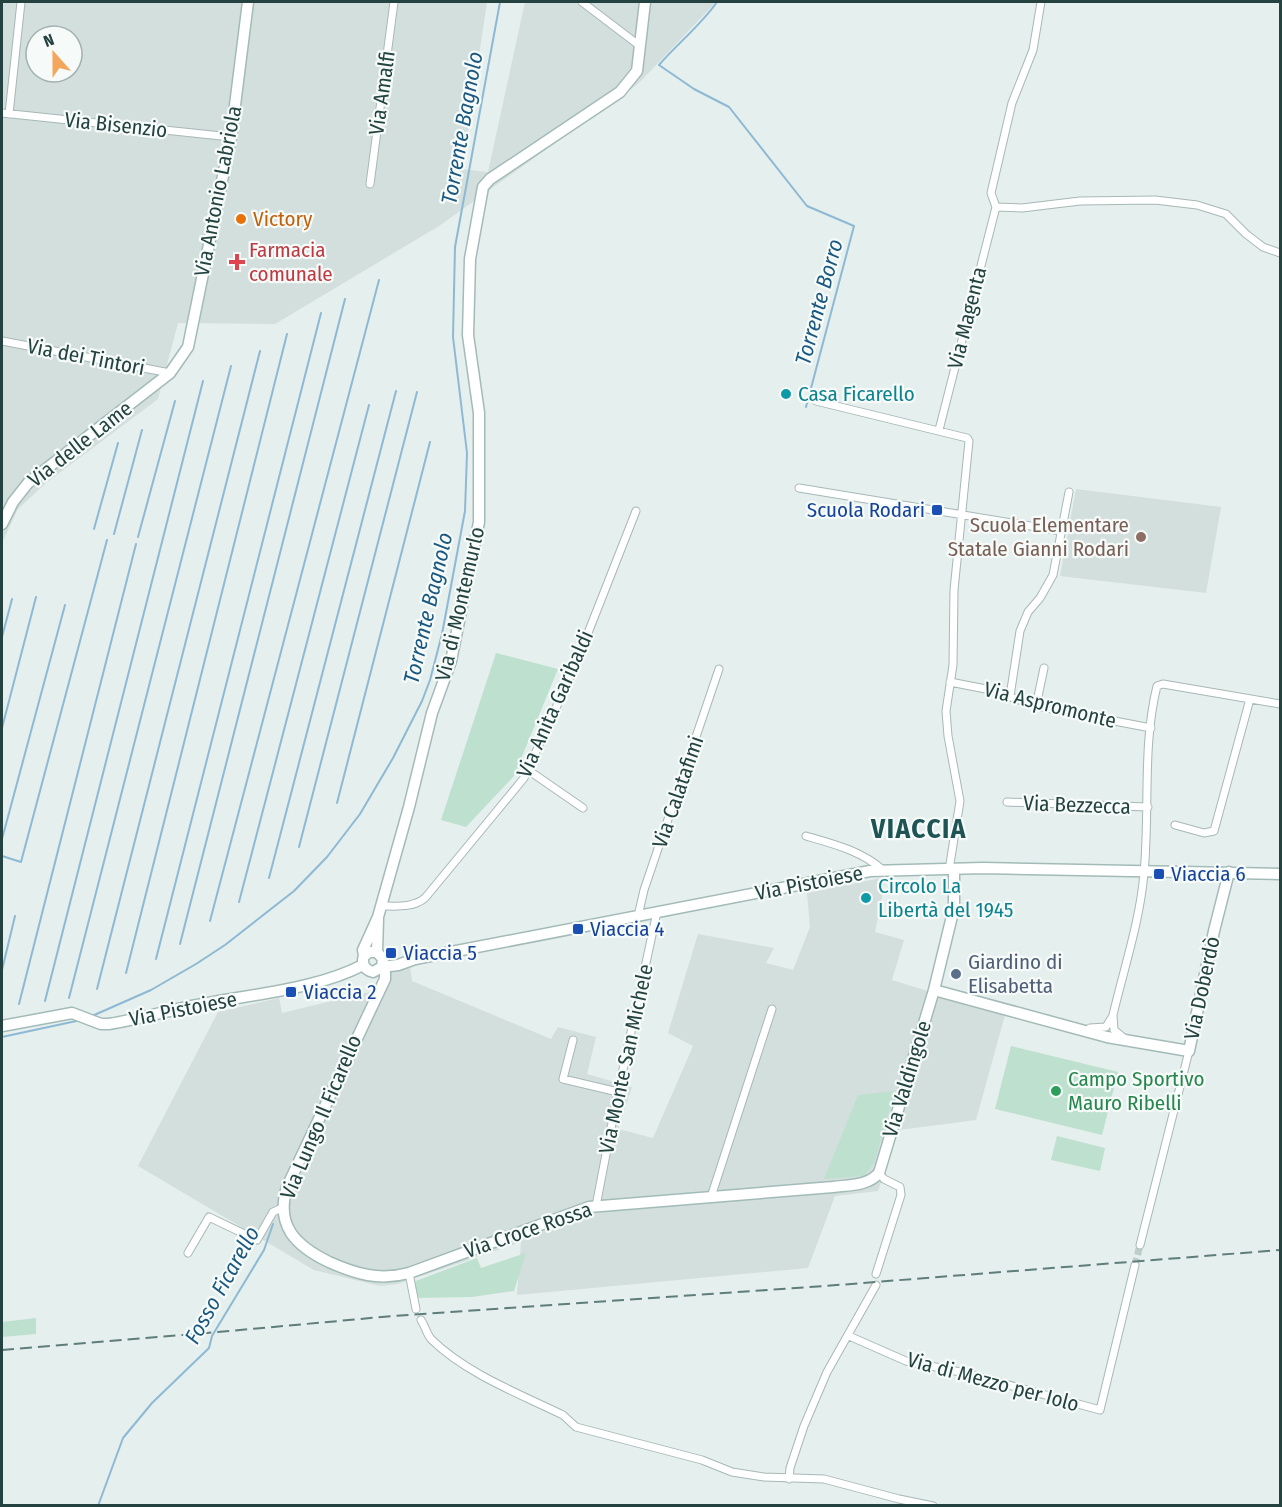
<svg xmlns="http://www.w3.org/2000/svg" width="1282" height="1507" font-family="'Fira Sans Condensed',sans-serif">
<style>
.built{fill:#d3dfdc;fill-rule:evenodd}
.green{fill:#bee0cf}
.lines{fill:none;stroke-linecap:round;stroke-linejoin:round}
.stream{stroke:#8db9d4;stroke-width:2}
.street-tunnel{stroke:#beccca;stroke-width:7;stroke-dasharray:7 3.5;stroke-linecap:butt}
.street-casing{stroke:#a7b8b6;stroke-width:9}
.secondary-casing{stroke:#a3bbb8;stroke-width:13}
.street{stroke:#fff;stroke-width:7}
.secondary{stroke:#fff;stroke-width:10}
.rail{stroke:#5e7d7b;stroke-width:2;stroke-dasharray:12 6;stroke-linecap:butt}
.food-dot{fill:#e8710a;stroke:#f6fbf9;stroke-width:2}
.health-dot{fill:#e0444e;stroke:#f6fbf9;stroke-width:2}
.culture-dot{fill:#0f9aa8;stroke:#f6fbf9;stroke-width:2}
.transit-dot{fill:#1a4fb4;stroke:#f6fbf9;stroke-width:2}
.education-dot{fill:#8d6e63;stroke:#f6fbf9;stroke-width:2}
.service-dot{fill:#5c6f8a;stroke:#f6fbf9;stroke-width:2}
.leisure-dot{fill:#2e9e5b;stroke:#f6fbf9;stroke-width:2}
.labels{text-anchor:middle;dominant-baseline:central;stroke-width:4.5;stroke-linejoin:round;paint-order:stroke}
.street-label{font-size:21px;fill:#234240;stroke:#f6fbf9}
.food-label{font-size:21px;fill:#c56008;stroke:#f6fbf9;text-anchor:start}
.health-label{font-size:21px;fill:#be3a42;stroke:#f6fbf9;text-anchor:start}
.culture-label{font-size:21px;fill:#0d838f;stroke:#f6fbf9;text-anchor:start}
.transit-label{font-size:21px;fill:#164399;stroke:#f6fbf9;text-anchor:start}
.education-label{font-size:21px;fill:#785e54;stroke:#f6fbf9;text-anchor:end}
.service-label{font-size:21px;fill:#4e5e75;stroke:#f6fbf9;text-anchor:start}
.leisure-label{font-size:21px;fill:#27864d;stroke:#f6fbf9;text-anchor:start}
.water-label{font-size:22px;font-style:italic;fill:#1b5880;stroke:#f6fbf9}
.district-label{font-size:27px;font-weight:bold;letter-spacing:1.5px;fill:#1e5554;stroke:#f6fbf9}
</style>
<rect width="100%" height="100%" fill="#e5efed"/>
<path class="built" d="M2,2H487L462,169L488,172L525,2H716L638,84L439,226L275,324L178,323L158,399L46,483L18,509L2,543ZM36,36H72V72H36Z
M1076,489L1221,507L1206,593L1060,576Z
M886,877L875,932L904,940L892,980L1005,1015L976,1120L899,1130L878,1191L835,1196L808,1268L517,1295L521,1242L398,1284L380,1286L314,1270L138,1166L218,1012L279,998L282,1013L386,988L390,971L410,966L412,981L551,1039L558,1027L596,1037L587,1074L632,1087L618,1129L653,1138L693,1046L668,1033L698,934L774,948L766,963L793,970L810,927L807,893Z"/>
<path class="green" d="M496,653L558,669L514,776L466,827L441,820Z
M1011,1046L1118,1072L1102,1135L995,1109Z
M895,1091L874,1163L864,1176L824,1179L858,1095Z
M1057,1136L1105,1148L1100,1171L1051,1160Z
M526,1253L514,1291L472,1297L416,1298L413,1282L477,1258L481,1268Z
M36,1318V1334L2,1337V1322Z"/>
<g class="lines">
<path class="stream" d="M717,2C701,25 677,44 659,65L694,89L729,107L807,206L854,226L806,407
M94,529L118,443
M114,534L142,430
M138,537L175,401
M2,637L12,599
M2,728L36,597
M337,803L430,442
M2,839L65,605
M299,847L417,392
M2,856L21,862L107,540
M269,878L396,391
M239,902L369,405
M210,921L379,280
M180,944L345,299
M156,959L321,313
M2,970L15,916
M126,973L287,334
M97,989L260,351
M69,998L231,366
M45,1001L203,381
M19,1004L136,544
M92,1016L151,990L196,964L225,945L294,891L327,857L360,814L393,758L422,701L430,680L442,634L465,511L467,453L453,337L455,247L500,2
M2,1037L81,1020
M98,1506L123,1438L152,1403L209,1348L212,1336L264,1250L273,1224"/>
<path class="street-tunnel" d="M1135,1265L1140,1245"/>
<defs>
<path id="street" d="M582,2L640,46
M2,113L231,137
M9,114L21,2
M370,184L394,2
M996,207L1022,208L1080,201L1155,200L1197,205L1226,214L1246,234L1263,247L1280,253
M996,207L991,193L1012,103L1033,50L1041,2
M2,341L170,373
M816,401L967,438L969,441L954,590L953,665L946,711L948,736L960,801L949,870
M939,430L996,207
M799,488L1061,531
M950,682L991,690L1036,706L1151,728
M1010,696L1020,631L1028,612L1040,598L1053,575L1069,492
M1036,706L1044,668
M528,770L583,808
M1007,802L1148,807
M1175,825L1204,833L1214,831L1250,699
M806,836C834,844 862,851 884,871
M381,906C396,906 413,908 425,898L524,778L575,666L636,511
M638,916L644,890L719,669
M1090,1028L1106,1027L1112,1017
M1124,1038L1114,1030L1113,1015C1124,968 1140,921 1144,873C1150,811 1142,746 1157,686L1163,684L1280,704
M573,1040L563,1079L618,1092
M711,1197L772,1009
M596,1206L618,1092L657,912
M1140,1245L1189,1051
M188,1253L209,1217L257,1240L273,1212L284,1207
M409,1273L416,1309
M876,1274L901,1195L900,1187L884,1179L879,1173
M421,1320C426,1327 426,1334 432,1340C467,1374 520,1394 563,1415L576,1427L702,1460L732,1472L764,1477L824,1479L899,1499L933,1506
M849,1336L906,1361L965,1373L1100,1410L1135,1265
M789,1479L790,1468L804,1426L827,1372L876,1285"/>
<path id="secondary" d="M2,524L13,502L28,483L170,373L188,347L231,137L248,2
M377,952L378,919
M364,956L363,950L378,917L409,807L432,713L451,661L479,522V413L468,335L470,259L483,187L490,179L620,92L637,71L645,2
M382,967L385,972V979L287,1187C275,1226 296,1246 329,1262C356,1274 379,1281 409,1273L589,1207L833,1187C849,1185 868,1186 879,1173L934,990L954,908V870
M382,967L383,959L377,952H369L364,956C361,964 365,970 373,972L382,967L398,965L415,959L870,871L983,868L1280,874
M934,990L1107,1037L1189,1051L1214,931L1229,872
M2,1026L72,1013L101,1024H109C141,1019 172,1009 203,1004C254,994 317,989 363,965"/>
</defs>
<use href="#street" class="street-casing"/>
<use href="#secondary" class="secondary-casing"/>
<use href="#street" class="street"/>
<use href="#secondary" class="secondary"/>
<path class="rail" d="M2,1350L207,1333L393,1316L825,1286L1280,1250"/>
</g>
<circle class="food-dot" cx="241" cy="219" r="6"/>
<path class="health-dot" d="M234 253h6v6h6v6h-6v6h-6v-6h-6v-6h6z"/>
<g class="culture-dot">
<circle cx="786" cy="394" r="6"/>
<circle cx="866" cy="898" r="6"/>
</g>
<g class="transit-dot">
<rect x="931" y="504" width="12" height="12" rx="3"/>
<rect x="1153" y="868" width="12" height="12" rx="3"/>
<rect x="572" y="923" width="12" height="12" rx="3"/>
<rect x="385" y="947" width="12" height="12" rx="3"/>
<rect x="285" y="986" width="12" height="12" rx="3"/>
</g>
<circle class="education-dot" cx="1141" cy="537" r="6"/>
<circle class="service-dot" cx="956" cy="974" r="6"/>
<circle class="leisure-dot" cx="1056" cy="1091" r="6"/>
<g class="labels">
<g class="street-label">
<text transform="translate(382 93) rotate(-82)">Via Amalfi</text>
<text transform="translate(116 125) rotate(6)">Via Bisenzio</text>
<text transform="translate(218 191) rotate(-79)">Via Antonio Labriola</text>
<text transform="translate(967 318) rotate(-76)">Via Magenta</text>
<text transform="translate(86 357) rotate(11)">Via dei Tintori</text>
<text transform="translate(80 444) rotate(-38)">Via delle Lame</text>
<text transform="translate(460 604) rotate(-77)">Via di Montemurlo</text>
<text transform="translate(555 704) rotate(-66)">Via Anita Garibaldi</text>
<text transform="translate(1050 705) rotate(14)">Via Aspromonte</text>
<text transform="translate(678 792) rotate(-71)">Via Calatafimi</text>
<text transform="translate(1077 805) rotate(2)">Via Bezzecca</text>
<text transform="translate(809 883) rotate(-11)">Via Pistoiese</text>
<text transform="translate(1202 988) rotate(-78)">Via Doberdò</text>
<text transform="translate(183 1009) rotate(-11)">Via Pistoiese</text>
<text transform="translate(626 1059) rotate(-78)">Via Monte San Michele</text>
<text transform="translate(907 1079) rotate(-73)">Via Valdingole</text>
<text transform="translate(321 1117) rotate(-67)">Via Lungo Il Ficarello</text>
<text transform="translate(528 1230) rotate(-19)">Via Croce Rossa</text>
<text transform="translate(993 1382) rotate(15)">Via di Mezzo per Iolo</text>
</g>
<g class="food-label">
<text x="253" y="219">Victory</text>
</g>
<g class="health-label">
<text x="249" y="250">Farmacia<tspan x="249" dy="24">comunale</tspan></text>
</g>
<g class="culture-label">
<text x="798" y="394">Casa Ficarello</text>
<text x="878" y="886">Circolo La<tspan x="878" dy="24">Libertà del 1945</tspan></text>
</g>
<g class="transit-label">
<text x="925" y="510" text-anchor="end">Scuola Rodari</text>
<text x="1171" y="874">Viaccia 6</text>
<text x="590" y="929">Viaccia 4</text>
<text x="403" y="953">Viaccia 5</text>
<text x="303" y="992">Viaccia 2</text>
</g>
<g class="education-label">
<text x="1129" y="525">Scuola Elementare<tspan x="1129" dy="24">Statale Gianni Rodari</tspan></text>
</g>
<g class="service-label">
<text x="968" y="962">Giardino di<tspan x="968" dy="24">Elisabetta</tspan></text>
</g>
<g class="leisure-label">
<text x="1068" y="1079">Campo Sportivo<tspan x="1068" dy="24">Mauro Ribelli</tspan></text>
</g>
<g class="water-label">
<text transform="translate(462 128) rotate(-80)">Torrente Bagnolo</text>
<text transform="translate(819 302) rotate(-75)">Torrente Borro</text>
<text transform="translate(428 608) rotate(-77)">Torrente Bagnolo</text>
<text transform="translate(222 1285) rotate(-61)">Fosso Ficarello</text>
</g>
<g class="district-label">
<text x="919" y="829">VIACCIA</text>
</g>
</g>
<rect width="1282" height="1507" fill="none" stroke="#234240" stroke-width="6"/>
<g transform="translate(54 54) rotate(339)"><circle r="28" fill="#f6fbf9" stroke="#a2b1af" stroke-width="1.5"/>
<path d="M0-4.5L10 22L0 15L-10 22Z" fill="#f5a65d"/>
<text y="-9" font-size="16" font-weight="bold" text-anchor="middle" fill="#234240">N</text>
</g>
</svg>
